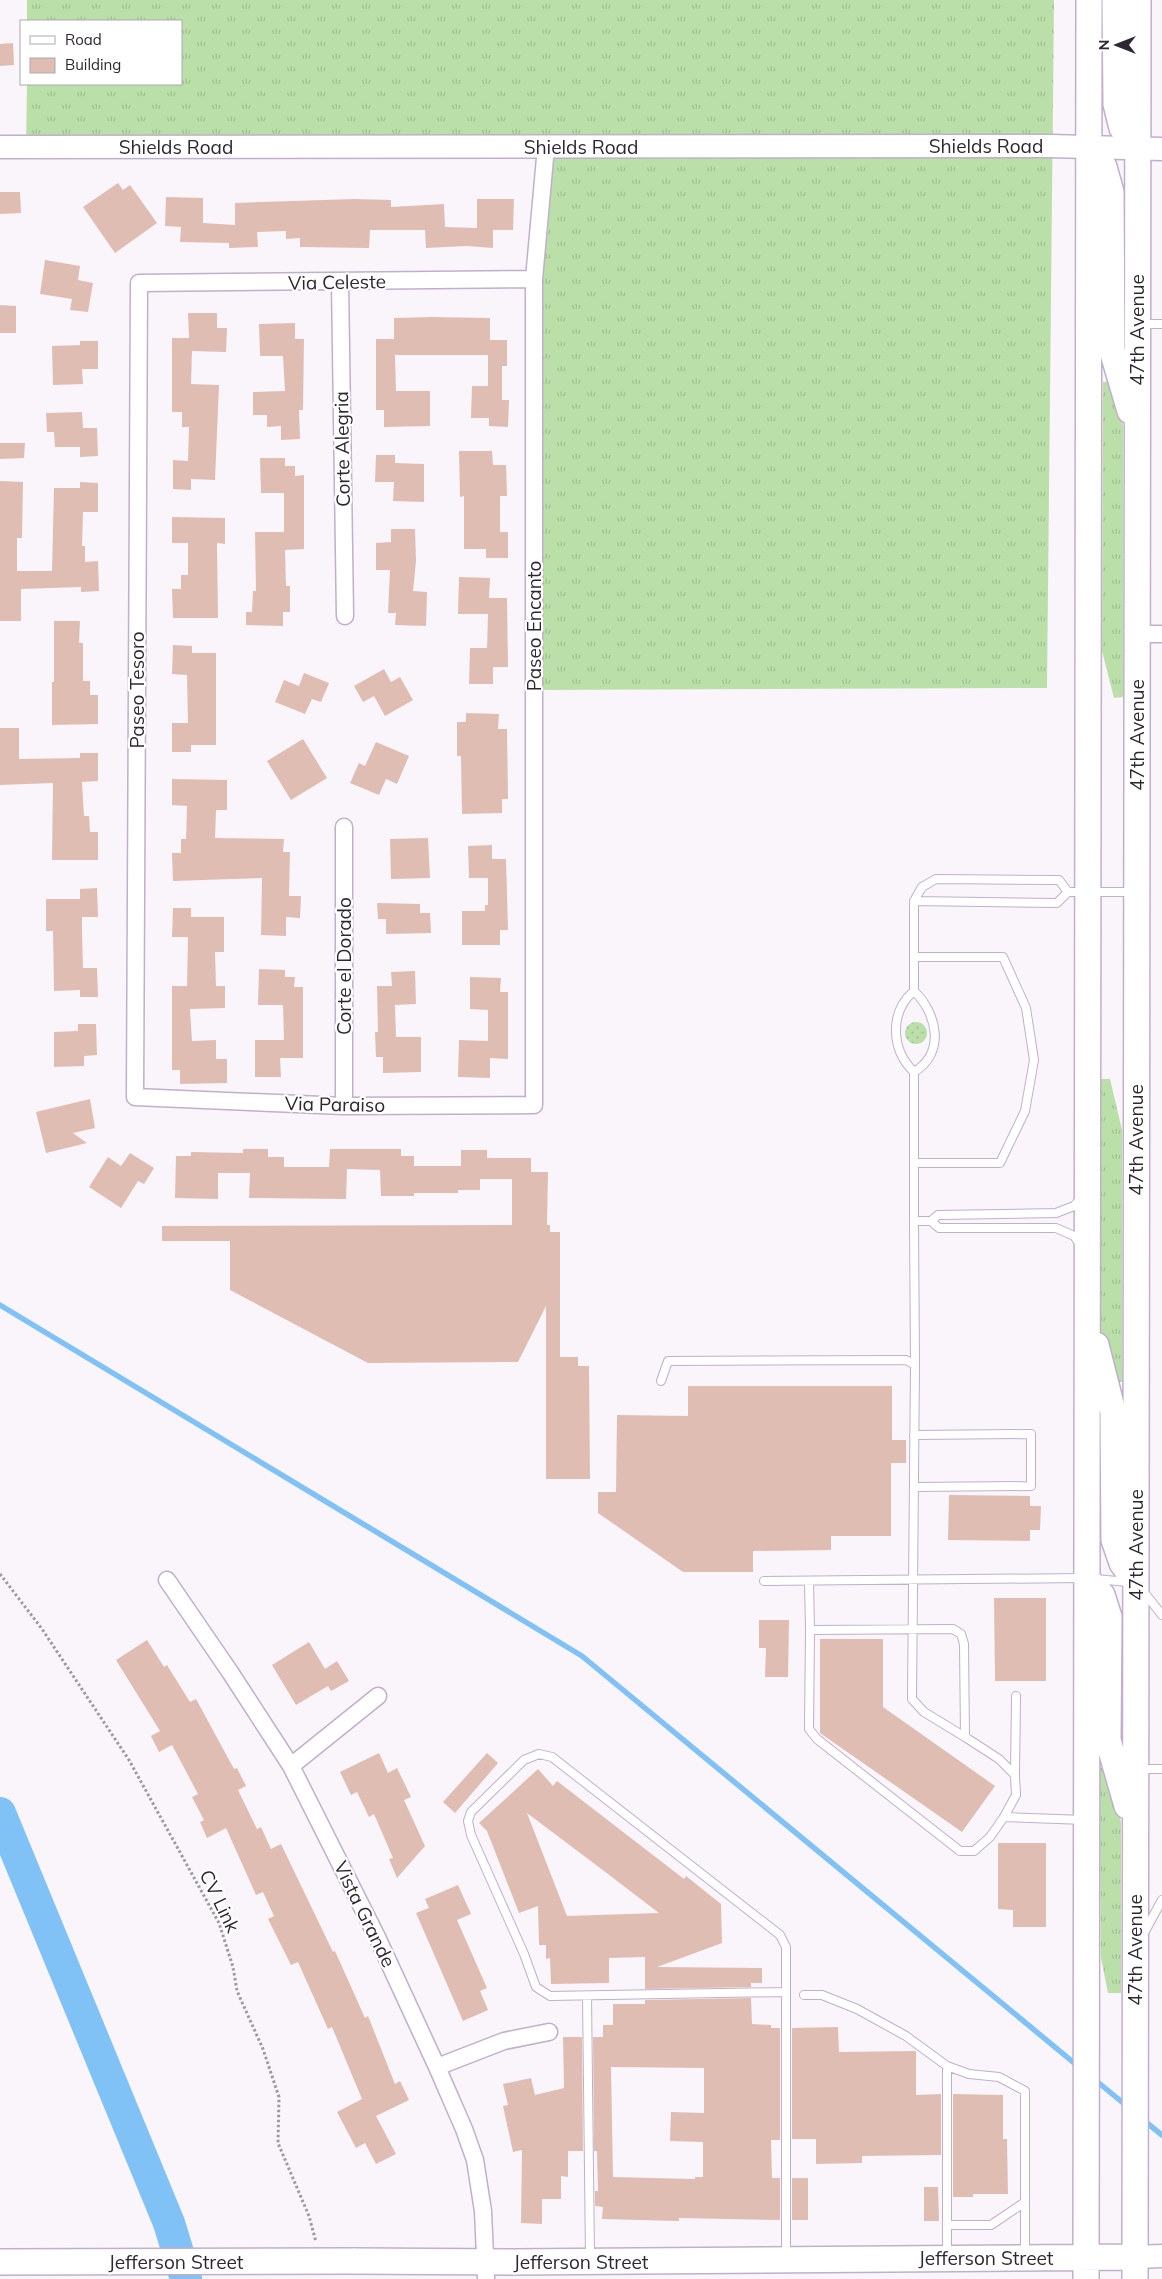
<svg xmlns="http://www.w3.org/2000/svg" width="1162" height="2279" font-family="Mulish,sans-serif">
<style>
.grass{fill:url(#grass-tufts)}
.garden{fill:url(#garden-dots)}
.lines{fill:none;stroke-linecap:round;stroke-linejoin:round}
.stream{stroke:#80c1f6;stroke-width:5.5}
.river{stroke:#80c1f6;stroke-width:32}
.building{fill:#e0bdb3;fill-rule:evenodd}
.lane-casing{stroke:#c1afcb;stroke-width:10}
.street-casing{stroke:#c1afcb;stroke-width:19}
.secondary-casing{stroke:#c1afcb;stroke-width:25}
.primary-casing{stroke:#c1afcb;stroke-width:28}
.path{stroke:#9e99a1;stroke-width:3;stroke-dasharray:2.5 2.5;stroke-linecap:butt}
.lane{stroke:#fff;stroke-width:8}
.street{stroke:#fff;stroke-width:16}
.secondary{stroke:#fff;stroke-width:22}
.primary{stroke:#fff;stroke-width:25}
.primary-bridge-casing{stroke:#c1afcb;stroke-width:28;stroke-linecap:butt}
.primary-bridge{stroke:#fff;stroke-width:25}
.labels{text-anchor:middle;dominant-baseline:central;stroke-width:4.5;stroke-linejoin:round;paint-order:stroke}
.street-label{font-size:19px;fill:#2e2732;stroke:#fff}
</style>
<defs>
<pattern id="grass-tufts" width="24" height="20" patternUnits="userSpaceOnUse" patternTransform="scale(1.25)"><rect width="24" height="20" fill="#bbdfa9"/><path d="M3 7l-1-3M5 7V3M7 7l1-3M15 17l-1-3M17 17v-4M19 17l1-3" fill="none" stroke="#a1bf92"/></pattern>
<pattern id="garden-dots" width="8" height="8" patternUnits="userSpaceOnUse" patternTransform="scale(1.25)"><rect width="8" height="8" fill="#bbdfa9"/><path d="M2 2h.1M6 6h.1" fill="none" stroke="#a1bf92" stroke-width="1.8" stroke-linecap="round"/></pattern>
</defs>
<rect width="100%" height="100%" fill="#f9f5fb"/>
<path class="grass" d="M27,0H1054L1047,688L534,690V279L545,147H26L27,84H181V21H27Z
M1112,381L1123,426V697L1114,698L1102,651L1103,382Z
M1101,1079H1110L1122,1130V1382H1113L1101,1331Z
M1100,1768H1108L1121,1822V1993H1108L1101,1958Z"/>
<path class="garden" d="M905 1033a11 11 0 1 1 22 0a11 11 0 1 1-22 0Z"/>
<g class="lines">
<path class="stream" d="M0,1305L582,1656L1079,2067
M1094,2079L1128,2107
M1142,2119L1162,2135"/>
<path class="river" d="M0,1813L169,2223L186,2279"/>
</g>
<path class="building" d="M13,43L14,65L0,66V44Z
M118,183L123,190L130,185L157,223L115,253L83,207Z
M0,192H20L21,213L0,214Z
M166,197L203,198V223L235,225V203L354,199L391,200V207L444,204L445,227L477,228V199H514L513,230H493V248L467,246L426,248L425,230H370L369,248L300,247V238L286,239V231L257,232L258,247L229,248V243L180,242L181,227L165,226Z
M45,260L80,266L78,280L93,283L88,312L70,310L72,299L40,294Z
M0,305L16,306V333H0Z
M188,313H217V328H227L226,352L192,351L191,384L219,385L215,480L191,479V490L173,489V460L188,461L189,427H182V412H172V338H189Z
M432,317L490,318V340H507V366H502V400H509L508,427L489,426V418H471L472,386H488V355H395L396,391H430V426L384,427V410H376V339H394V318Z
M295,323V339H304L303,410H299L300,439L281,440V426L267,427V415H253V392L285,391L283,356H260L259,324Z
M80,341H98V369H82L83,384L53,385L52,346L80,345Z
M82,412L83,428H97L98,456L80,457V447H55L54,432H47L46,413Z
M0,443H25L24,458L0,459Z
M459,451H492L493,465H506L507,496H500V532H508V558H486V549H464V496L460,497Z
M376,455H395V463L424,464V502L393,501L394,482H375Z
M260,458H285V466H295V476L304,475V549L285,550L286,586H290V612H283V626L246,625V612H252L253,591H256L255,532H284V493H261Z
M0,481L23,482L22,538H17V571H52L54,488H80V482L98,483V512H83L82,546H85V562L98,561L99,591L81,592V587L21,589V621H0Z
M172,517L225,518V544L217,543L218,618H173L172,589H181V575H188V543H172Z
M391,529H415L416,561L413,591L427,592L426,626L395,625L396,613H388L390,570H376V543L391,542Z
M459,577L490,578L489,598H507L508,667H493V684H469L470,648H487L488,614H458Z
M54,621H80L79,643H83V681H90V695H98V724L52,725V682H54Z
M173,645L192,646V653H216V745H191V752H172V723H188L187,675L172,674Z
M384,669L391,682L400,677L413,700L385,716L374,696L363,702L354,686Z
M304,673L329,683L321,702L312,699L305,714L275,702L284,680L299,686Z
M466,713L499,714L498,729H507L508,799H502V813L462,814L461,756H457V722H466Z
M0,728H19V759L80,758V753H98V781L82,782L84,816H89L90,832H98V860H52L53,783L0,785Z
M303,739L327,778L291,800L267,761Z
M376,742L409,756L397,784L386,779L379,795L350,783L359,763L365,766Z
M172,779L227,780V810H216L215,838L284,839L283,852H290L289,896H301L300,918L286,917V936L261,935L262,878L173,881L172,853H181V839H186L187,806L172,805Z
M428,838L430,878L391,879L390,839Z
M492,845V859H506L508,930H500V945H462V911H485V905H488V878H469L468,846Z
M97,888L98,917H82V931L83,968H97L98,997H80V990L54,991L53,931H46V899H80V889Z
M377,903L420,904V913H430L431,933L386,934V919H378Z
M173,908H191V917H224V952H215L216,986H225V1008L190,1009L192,1041L216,1040V1059H227V1083L180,1084V1070H172V986H187L188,937H172Z
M259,969L285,970V977H295L294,987H303V1058H280L281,1077H255V1040H284L283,1005H258Z
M415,971L416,1004L395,1005L396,1037H421V1072L383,1073V1057H376L375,1032H378L377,986H392L391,972Z
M470,977L501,978L500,992H508V1059L490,1058V1078L458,1077L459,1040L488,1041V1010L470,1009Z
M78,1024H96L97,1055L84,1056V1066L54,1067V1032L78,1031Z
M90,1099L95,1128L73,1133L87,1143L46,1153L36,1112Z
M243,1149H268V1157H284V1167H329L330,1149H401V1156H414V1166H461V1150H487V1158H531V1172H548L547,1225H550V1232H560V1357H578V1366H589L590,1479H546V1306L518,1362L368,1363L230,1290V1241H162V1226L512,1225V1179H480V1190H458V1193H414V1196H381L380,1170L347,1169L346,1199L249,1198L250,1173H218V1199L175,1198L176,1156H191V1152L243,1153Z
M130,1153L154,1168L144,1184L138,1181L121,1208L89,1187L108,1157L121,1166Z
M688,1386H892V1440H906V1463H891V1536H831V1550L753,1551V1572H683L598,1513V1492H616L617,1415L688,1416Z
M949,1495L1030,1496V1506H1041L1040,1530H1030V1541L948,1540Z
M994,1598H1046V1681H995Z
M759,1620H789L788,1677H765L766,1648H759Z
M820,1639H883V1707L995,1786L962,1832L820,1733Z
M147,1640L164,1667L167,1665L190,1702L196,1699L234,1769L237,1768L246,1786L238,1790L257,1829L261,1827L271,1849L281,1844L333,1952L335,1951L365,2018L368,2016L395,2084L400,2081L409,2100L376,2116L396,2154L376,2164L365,2143L356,2148L337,2112L362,2099L332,2027L328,2029L298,1962L291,1965L268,1919L274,1916L263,1892L256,1895L226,1828L207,1838L200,1822L204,1820L192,1797L198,1794L172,1745L159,1752L151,1736L160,1731L116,1660Z
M309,1642L325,1669L337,1661L349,1681L331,1691L328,1686L296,1705L272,1665Z
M379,1753L388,1773L397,1768L411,1797L404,1800L425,1846L397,1878L389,1859L393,1858L374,1814L369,1817L357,1792L351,1795L340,1772Z
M487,1753L498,1763L455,1813L443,1802Z
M538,1769L553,1786L557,1781L684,1879L686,1876L721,1904L722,1943L657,1967L762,1968V1983H751V1987L645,1989V1957L609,1958V1983L551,1984L550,1958L546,1959V1945H539L538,1906L519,1913L487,1831L479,1823ZM527,1813L604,1871L659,1913L567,1916Z
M998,1843H1046V1927H1013V1910L998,1909Z
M458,1885L471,1914L457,1920L487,1988L480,1991L488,2010L463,2021L416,1913L429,1908L425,1899Z
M751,1998L752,2024L771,2025V2028H780V2140H771L772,2178H780V2220L679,2218V2221L602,2219L603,2207L595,2206V2191H598L597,2151H594L593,2037H603V2025H613V2004H645V2000ZM611,2067L704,2068V2113L671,2112L670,2141L703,2142V2177H695V2179L613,2177Z
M838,2027L839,2052L916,2051V2095L941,2094V2155L862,2156V2163L816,2164V2139H792V2028Z
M563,2037H582L583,2151H568V2177L561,2176V2199H542V2224L521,2223L522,2150L513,2152L503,2106L508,2105L503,2084L531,2078L535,2095L564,2088Z
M953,2094L1003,2095V2139H1007L1008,2194H973V2197H953Z
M792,2178H808V2220H792Z
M924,2187H938L939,2221H924Z"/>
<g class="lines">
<defs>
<path id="lane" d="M1142,324H1162
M914,901L1057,903L1068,892H1134
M914,957H1003L1026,1008L1034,1060L1025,1111L1000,1163H914
M914,1072C946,1053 937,1013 914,991V901L922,887L936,879L1059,880L1068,892
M914,1221V1072C891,1050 889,1012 914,991
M931,1221L938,1215L1056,1213L1074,1206L1081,1198
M915,1365L914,1221H931L939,1228H1056L1074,1236L1081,1246
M661,1381L668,1361L906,1360L915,1365L912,1699L924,1712L965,1737
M914,1487L1031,1486V1434L914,1435
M1095,1579L1129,1582
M764,1581L1084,1578
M809,1581L810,1630
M1143,1591L1162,1615
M1139,1769H1162
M1015,1775L1016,1696
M1004,1817L1016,1795L1015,1775L999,1759L965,1737L964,1644L961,1634L953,1629L810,1630L809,1729L817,1739L960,1851H974L990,1837L1004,1817L1085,1820
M1144,1933L1162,1900
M786,1992L550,1996L536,1987L524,1954L471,1835L468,1821L471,1812L524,1760L539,1754L552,1757L780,1935L786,1947V2255
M804,1995H822L857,2009L906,2036L947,2066L969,2074L999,2077L1025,2091V2254
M587,1996L590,2257
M947,2066V2254
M947,2225H991L1025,2202"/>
<path id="street" d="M534,279L139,283L135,1097L344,1106L534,1105V279L546,147
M340,282L345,616
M1137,634H1162
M344,1106V827
M167,1580L230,1672L291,1766L377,1937L437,2067L464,2129L475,2160L483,2211L486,2279
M291,1766L378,1696
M437,2067L504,2041L549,2032"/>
<path id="secondary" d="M0,147L1050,146L1162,149
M1135,2257L1162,2256"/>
<path id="primary" d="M1115,0L1116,104L1122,128L1138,149
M1089,147L1104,167L1111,192L1112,350L1130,411
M1096,1345L1113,1412L1114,1540L1122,1563L1136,1582
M1086,1578L1102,1595L1109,1617L1108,1740L1127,1806
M353,2261L514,2262L1135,2257
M1086,2279L1089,0
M1135,2279L1138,0"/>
</defs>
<use href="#lane" class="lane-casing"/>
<use href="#street" class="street-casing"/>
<use href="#secondary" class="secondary-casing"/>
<use href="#primary" class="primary-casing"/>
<path class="path" d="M0,1574L42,1629L129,1760L219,1923L233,1967L237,1991L263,2049L279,2097L278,2143L309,2216L316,2242"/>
<use href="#lane" class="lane"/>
<use href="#street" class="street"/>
<use href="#secondary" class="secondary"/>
<use href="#primary" class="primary"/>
<defs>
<path id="primary-bridge" d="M0,2262L353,2261"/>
</defs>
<use href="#primary-bridge" class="primary-bridge-casing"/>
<use href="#primary-bridge" class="primary-bridge"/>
</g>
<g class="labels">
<g class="street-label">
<text x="986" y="146">Shields Road</text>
<text x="176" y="147">Shields Road</text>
<text x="581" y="147">Shields Road</text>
<text transform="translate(337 282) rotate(-1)">Via Celeste</text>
<text transform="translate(1137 330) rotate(-90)">47th Avenue</text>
<text transform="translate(342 449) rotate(-91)">Corte Alegria</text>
<text transform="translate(534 626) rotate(-90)">Paseo Encanto</text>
<text transform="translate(137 690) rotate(-90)">Paseo Tesoro</text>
<text transform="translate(1137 735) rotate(-90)">47th Avenue</text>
<text transform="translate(344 966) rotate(-90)">Corte el Dorado</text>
<text transform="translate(335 1104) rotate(1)">Via Paraiso</text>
<text transform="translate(1136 1140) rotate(-90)">47th Avenue</text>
<text transform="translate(1136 1545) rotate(-90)">47th Avenue</text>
<text transform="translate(220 1901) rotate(64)">CV Link</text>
<text transform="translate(365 1914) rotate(64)">Vista Grande</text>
<text transform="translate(1135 1950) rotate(-90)">47th Avenue</text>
<text x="986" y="2258">Jefferson Street</text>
<text x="176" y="2262">Jefferson Street</text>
<text x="581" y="2262">Jefferson Street</text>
</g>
</g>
<rect x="20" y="20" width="162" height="65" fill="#ffffff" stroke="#aba9ad"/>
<rect x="30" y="36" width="25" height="8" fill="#ffffff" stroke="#aba9ad"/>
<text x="65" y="45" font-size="15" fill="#2e2732">Road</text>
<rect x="30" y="58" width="25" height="15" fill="#e0bdb3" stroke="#aba9ad"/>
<text x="65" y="70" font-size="15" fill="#2e2732">Building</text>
<g transform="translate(1117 45) rotate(270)" stroke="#ffffff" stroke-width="4" paint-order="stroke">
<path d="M0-4L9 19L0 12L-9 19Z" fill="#2e2732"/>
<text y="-8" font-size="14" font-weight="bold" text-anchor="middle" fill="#2e2732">N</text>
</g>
</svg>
